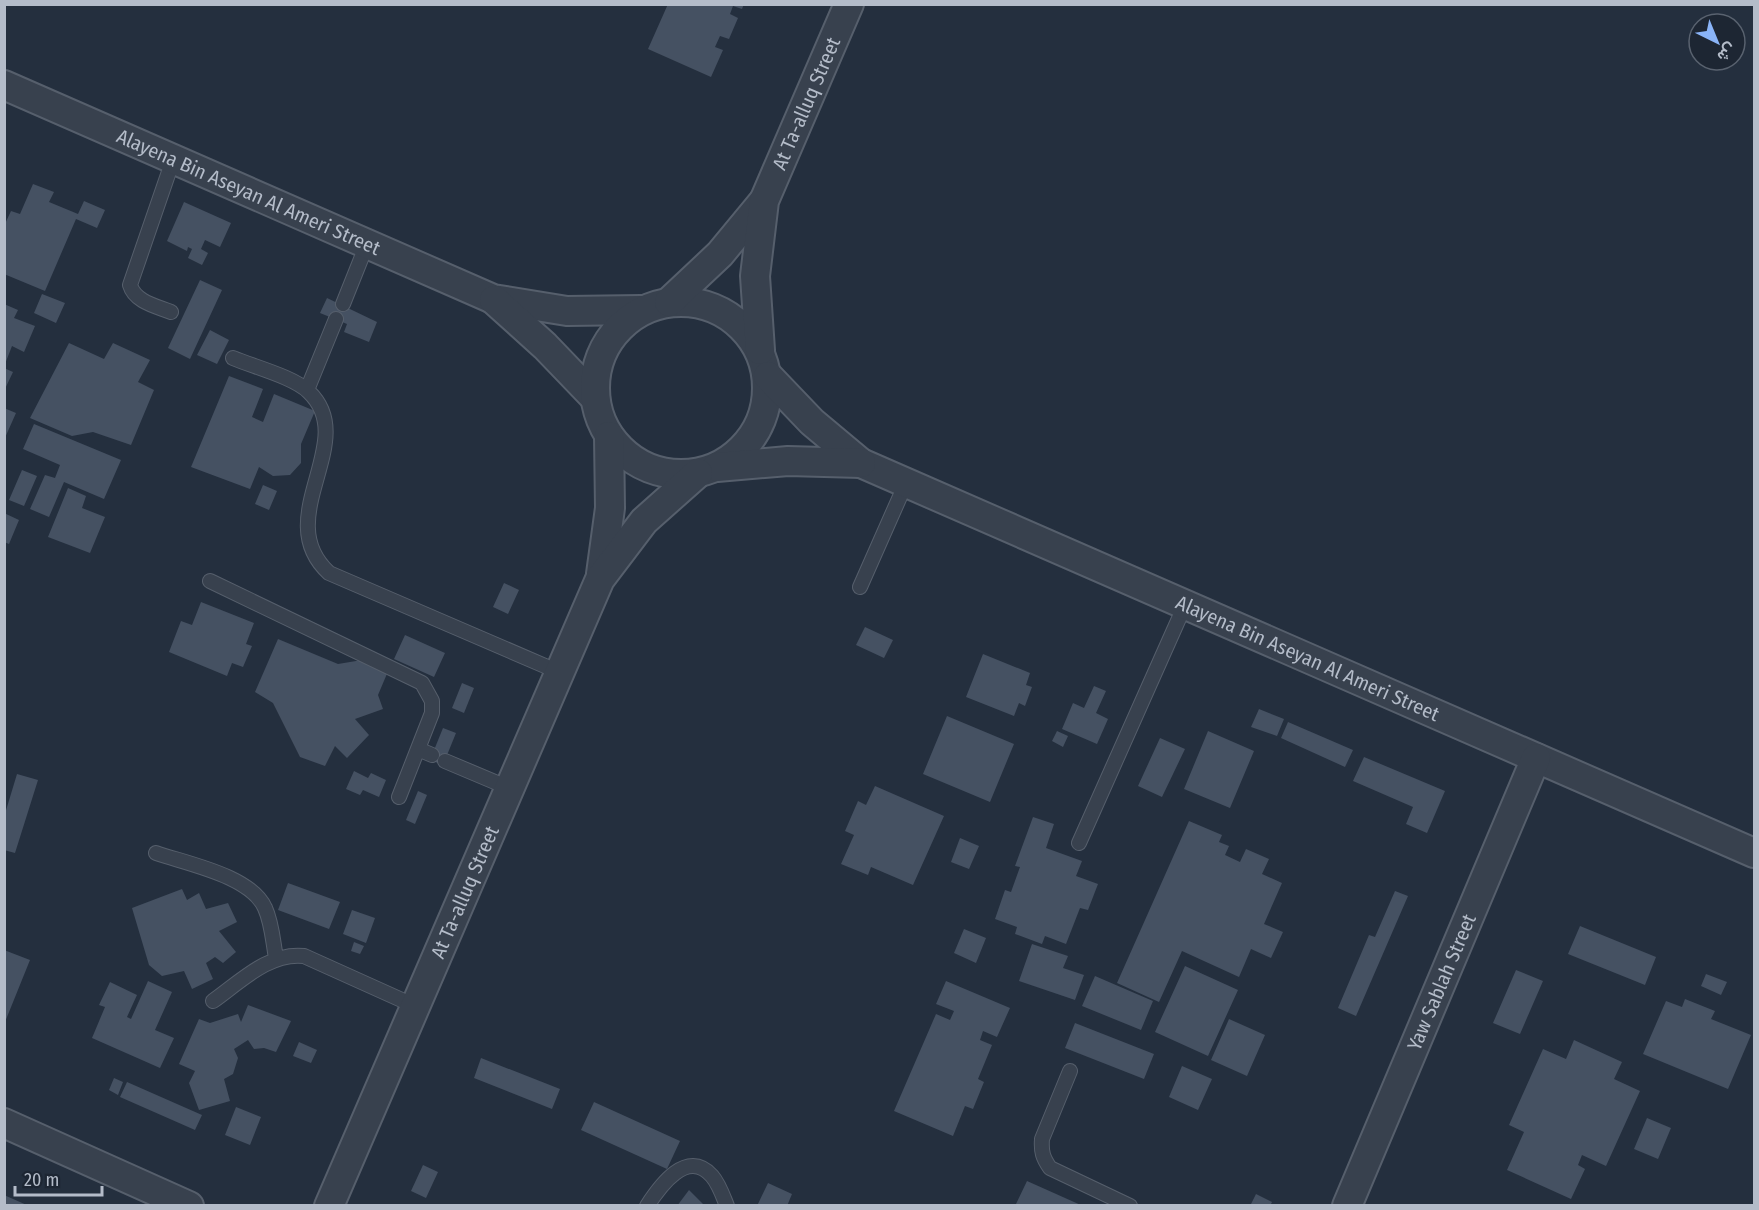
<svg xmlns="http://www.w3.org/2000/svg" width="1759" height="1210" font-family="'Fira Sans Condensed',Vazirmatn,sans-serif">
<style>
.building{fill:#455162}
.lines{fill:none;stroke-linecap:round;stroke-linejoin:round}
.lane-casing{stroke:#565f6c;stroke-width:16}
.street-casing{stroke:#565f6c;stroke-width:32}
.lane{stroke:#38414e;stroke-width:14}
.street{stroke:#38414e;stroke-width:28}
.labels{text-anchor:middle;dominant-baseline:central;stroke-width:4.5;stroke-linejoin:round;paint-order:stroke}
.street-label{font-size:20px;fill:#b4bcc9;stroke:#1d2633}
</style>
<rect width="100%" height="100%" fill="#242f3e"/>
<path class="building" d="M668,4H744L742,9L733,6L730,14L738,18L729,39L720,36L715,47L723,50L711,77L648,49Z
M33,184L54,192L49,202L78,214L84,201L105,210L97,228L76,219L45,291L4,274V226L11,211L20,214Z
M184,202L231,223L220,247L205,240L201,249L208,253L202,265L188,258L192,249L188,247L187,251L167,241Z
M200,280L222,290L190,359L168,348Z
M42,294L65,303L56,323L34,313Z
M327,298L377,322L369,342L344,332L347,324L320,313Z
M4,304L18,310L14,318L35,326L24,352L12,346L5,364Z
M210,330L229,340L217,364L197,355Z
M69,343L104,359L113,343L150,360L138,382L154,390L131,445L93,432L72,436L30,418Z
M4,368L13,372L4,391Z
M229,376L263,389L252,417L263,422L274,394L315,411L301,444V463L290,475L273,476L259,467L250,489L191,467Z
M4,408L16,413L4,440Z
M34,424L121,460L104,499L64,482L49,517L30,509L45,475L55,478L60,465L23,449Z
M22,470L37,476L24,506L9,500Z
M263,485L277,491L269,510L255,504Z
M68,488L86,496L82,508L105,517L90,553L48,537Z
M4,513L19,520L9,544L4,542Z
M504,583L519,590L508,614L493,607Z
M201,602L254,623L246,644L252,646L243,667L232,663L227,676L169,652L181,621L192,625Z
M865,627L893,640L884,658L856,645Z
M405,635L445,653L434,677L394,659Z
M278,639L338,664L368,659L389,669L378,695L383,709L355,719L369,735L347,758L335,746L325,766L300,757L273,703L255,692Z
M983,654L1030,673L1026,685L1032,687L1025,706L1019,703L1014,716L966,697Z
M462,683L474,688L464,713L452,708Z
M1094,686L1106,691L1096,713L1108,719L1097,744L1062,729L1073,703L1084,708Z
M1259,709L1284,719L1277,736L1251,727Z
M947,716L1014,744L990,802L923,774Z
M1288,722L1353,750L1345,767L1281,738Z
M443,728L456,733L443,765L430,760Z
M1057,731L1068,736L1063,747L1052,741Z
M1208,731L1254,751L1230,808L1184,789Z
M1160,738L1185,749L1162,797L1138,786Z
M1364,757L1445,791L1427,833L1406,824L1413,807L1353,781Z
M354,771L368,778L371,773L386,780L379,797L363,790L360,795L346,789Z
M17,774L38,780L15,853L4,850V817Z
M875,786L944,816L913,885L871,867L868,875L841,864L854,835L845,831L858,801L866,805Z
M418,791L427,795L415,824L406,820Z
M1033,817L1054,824L1046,848L1082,861L1076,876L1098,884L1088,910L1080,908L1066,944L1045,936L1042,944L1015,934L1017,927L995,919L1005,890L1011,892L1020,867L1015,866Z
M1189,821L1222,835L1219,842L1229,846L1225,855L1240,862L1246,849L1269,859L1262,874L1282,883L1264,924L1283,932L1271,958L1251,949L1239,977L1182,951L1159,1002L1117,983Z
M960,838L979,846L969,869L951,862Z
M288,883L340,902L329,929L278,910Z
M182,889L187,900L199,893L206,909L228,903L237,922L219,931L236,952L223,963L215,957L206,963L213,979L192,989L184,971L162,976L149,965L132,908Z
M1395,891L1408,896L1356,1016L1338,1008L1369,935L1375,937Z
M352,910L375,918L366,943L343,934Z
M1580,926L1656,957L1645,985L1568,954Z
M964,929L986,938L976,963L954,953Z
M354,942L364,946L360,954L351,951Z
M1032,944L1068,956L1063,968L1084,975L1075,1000L1019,981Z
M4,950L30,960L5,1022H4Z
M1185,966L1238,990L1208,1056L1155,1032Z
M1516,970L1543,981L1520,1034L1493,1023Z
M1706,974L1727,982L1721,995L1701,986Z
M1095,976L1153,1001L1141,1030L1082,1006Z
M148,981L172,992L155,1030L174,1038L160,1068L92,1038L105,1007L99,1005L110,982L137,995L127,1017L131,1019Z
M946,981L1010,1008L997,1037L983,1031L980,1040L992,1045L978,1079L984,1082L973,1109L965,1106L953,1136L894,1111L936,1014L950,1020L954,1011L936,1004Z
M1685,999L1715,1011L1711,1019L1751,1035L1728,1089L1643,1054L1666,1001L1682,1007Z
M248,1005L291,1021L276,1052L264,1048L254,1049L248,1040L234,1049L238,1058L233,1074L224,1079L230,1101L199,1110L189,1083L195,1071L179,1064L199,1019L210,1023L238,1014L241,1022Z
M1229,1019L1265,1035L1247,1076L1211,1060Z
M1075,1023L1154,1054L1144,1079L1065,1048Z
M1574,1040L1622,1062L1614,1079L1640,1091L1606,1166L1582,1155L1578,1165L1585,1169L1571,1199L1507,1170L1524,1132L1509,1125L1543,1049L1566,1059Z
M299,1042L317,1050L311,1063L293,1056Z
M481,1058L560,1089L552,1109L474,1078Z
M1182,1066L1212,1079L1198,1110L1169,1097Z
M114,1078L123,1082L118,1095L109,1090Z
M127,1082L202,1115L195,1130L120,1097Z
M594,1102L680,1141L667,1169L581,1130Z
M236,1107L261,1117L250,1145L225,1135Z
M1647,1118L1671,1128L1658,1159L1634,1149Z
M423,1165L438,1172L426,1198L411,1191Z
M1027,1181L1083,1206L1016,1204Z
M768,1183L792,1194L787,1206H757Z
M689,1190L705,1206H677Z
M1256,1194L1272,1202L1270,1206H1250Z
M4,1195L29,1206H4Z"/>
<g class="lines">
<defs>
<path id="lane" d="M343,304L367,244
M171,312C156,306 135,302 130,285L173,160
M233,358C254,367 294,377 309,392C361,442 269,518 329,573L559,672
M307,390L336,319
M210,581L422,683L432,701V713L399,797
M860,587L906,483
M418,749L432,755
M445,761L509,788
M1079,843L1185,605
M156,853C188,864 251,876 265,908C272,923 273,942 276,958
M213,1001C240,982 269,952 304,956L415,1006
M1070,1071L1042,1139C1041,1152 1043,1158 1050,1168L1130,1206
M647,1206C660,1186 687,1148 712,1176C719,1184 723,1196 727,1206"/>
<g id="street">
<path id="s1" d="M4,85L493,299L567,311L641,310"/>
<path d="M494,300L545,346L594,397"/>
<circle cx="681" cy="388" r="86"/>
<path d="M669,302L720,254L763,202"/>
<path id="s2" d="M760,350L755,276L764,201L849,4"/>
<path id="s3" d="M768,376L812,422L861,463L1754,853"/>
<path d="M717,467L788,461L861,463"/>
<path d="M601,574L610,508L609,436"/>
<path d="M4,1123L189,1206"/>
<path id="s4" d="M329,1206L600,579L644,521L698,473"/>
<path id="s5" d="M1347,1206L1536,758"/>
</g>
</defs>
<use href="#lane" class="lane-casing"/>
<use href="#street" class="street-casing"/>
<use href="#lane" class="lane"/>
<use href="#street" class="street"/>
</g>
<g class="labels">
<g class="street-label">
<text stroke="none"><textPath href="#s2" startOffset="256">At Ta-alluq Street</textPath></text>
<text stroke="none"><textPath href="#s1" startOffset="267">Alayena Bin Aseyan Al Ameri Street</textPath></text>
<text stroke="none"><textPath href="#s3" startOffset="615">Alayena Bin Aseyan Al Ameri Street</textPath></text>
<text stroke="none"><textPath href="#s4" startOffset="342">At Ta-alluq Street</textPath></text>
<text stroke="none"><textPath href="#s5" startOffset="243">Yaw Sablah Street</textPath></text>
</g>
</g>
<rect width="1759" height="1210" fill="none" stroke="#b4bcc9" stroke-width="12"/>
<g transform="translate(1717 42) rotate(137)"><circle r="28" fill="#1d2633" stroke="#59626f" stroke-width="1.5"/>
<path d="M0-4.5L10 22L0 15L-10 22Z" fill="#8ab4f8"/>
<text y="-9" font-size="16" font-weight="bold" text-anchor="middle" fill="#b4bcc9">ش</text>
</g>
<path d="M15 1186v9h87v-9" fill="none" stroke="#b4bcc9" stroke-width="3"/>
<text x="24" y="1186" font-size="18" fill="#b4bcc9" stroke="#1d2633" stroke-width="4.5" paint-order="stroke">20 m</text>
</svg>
